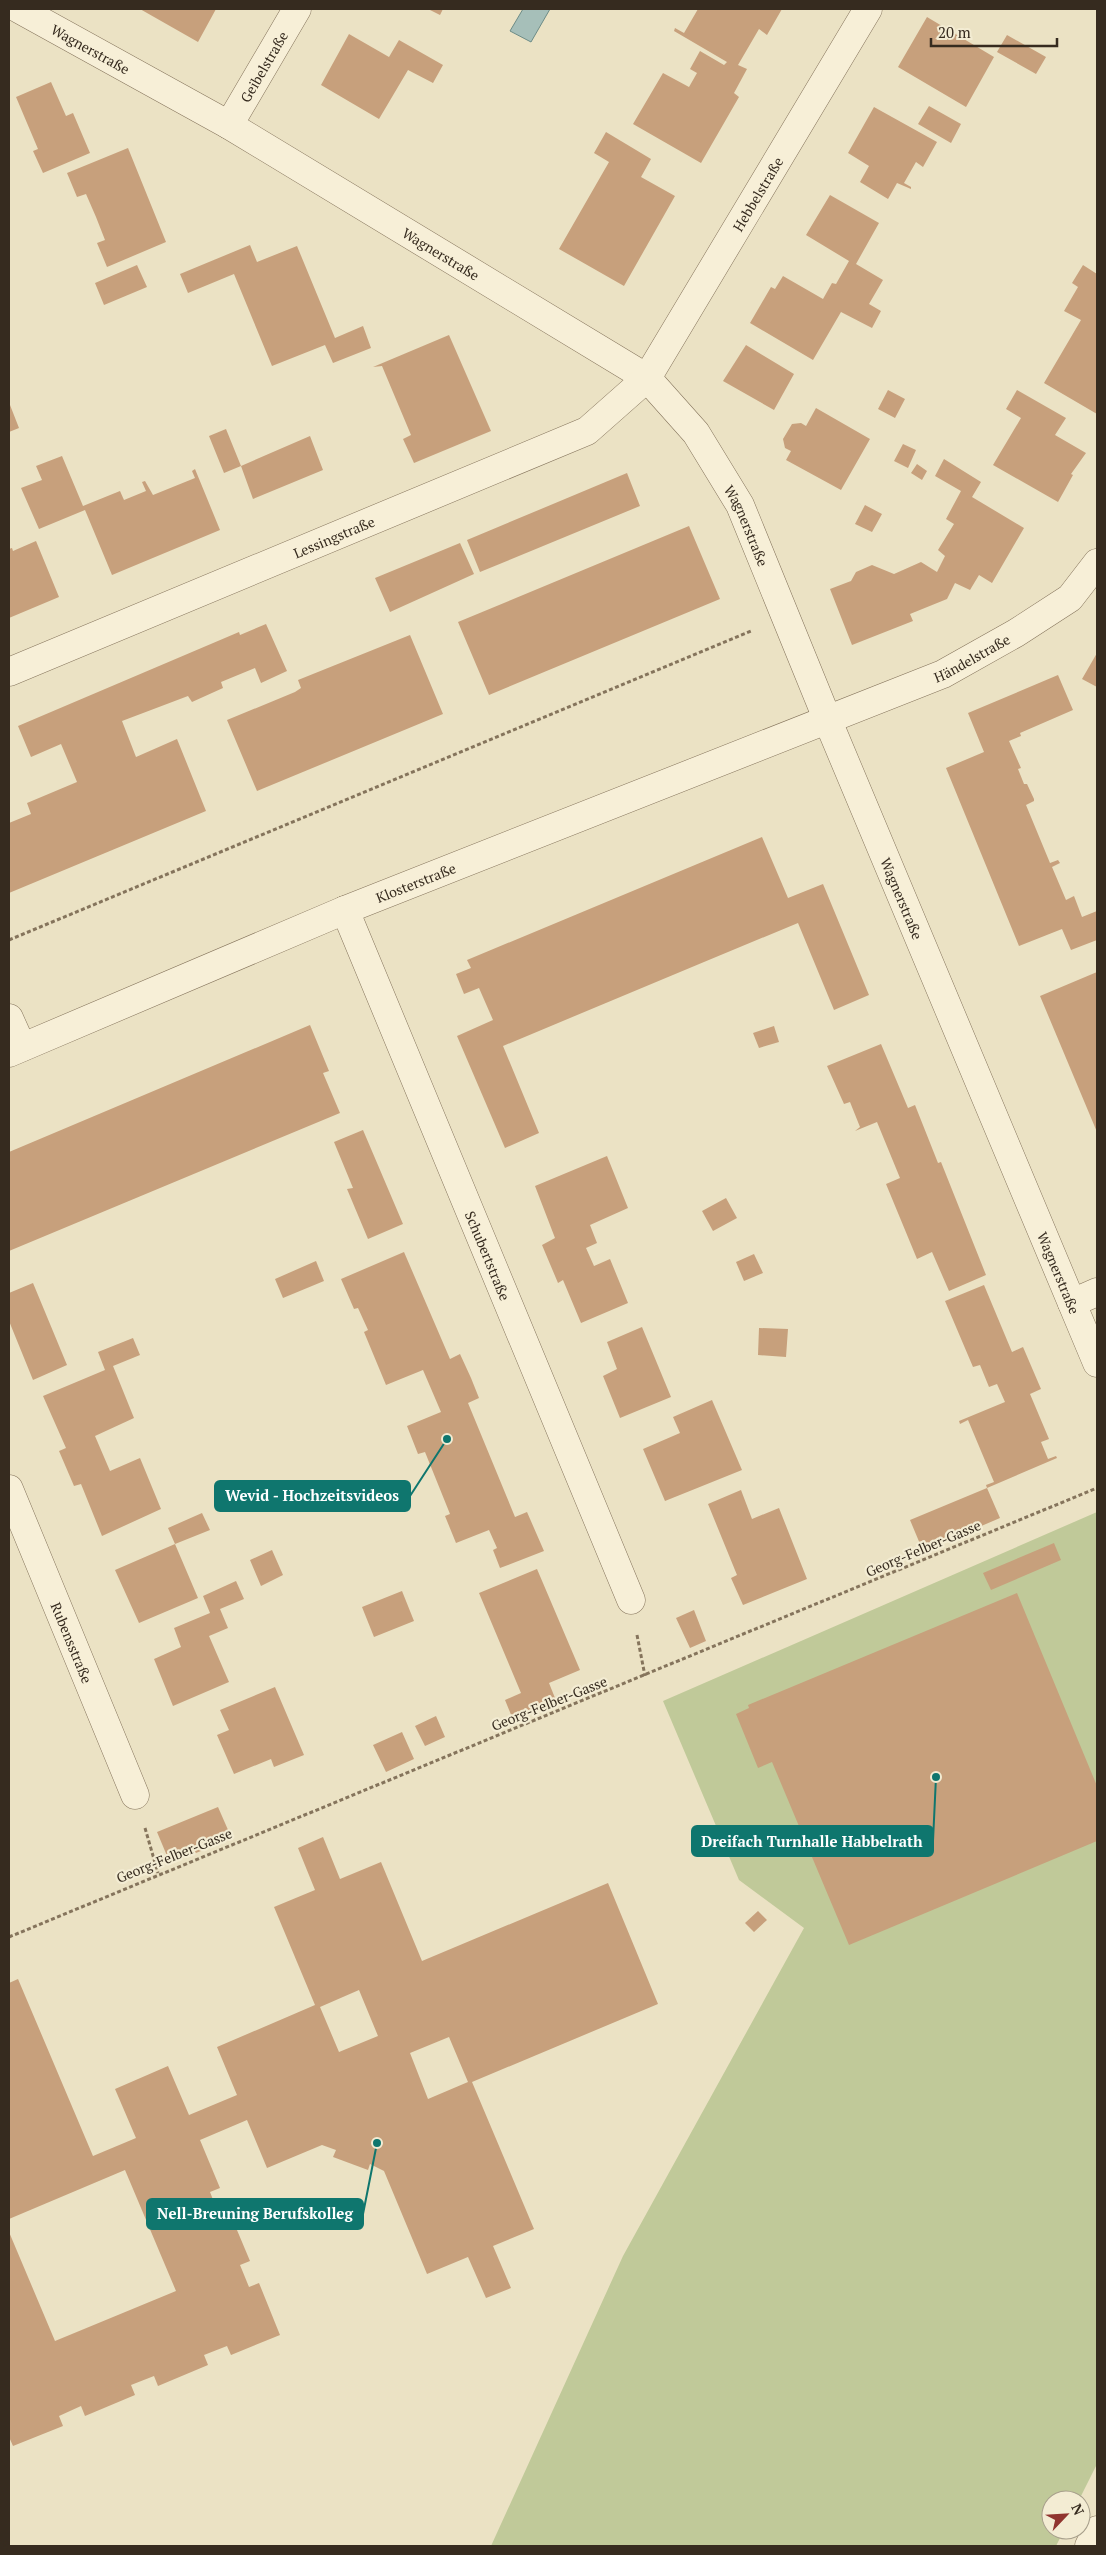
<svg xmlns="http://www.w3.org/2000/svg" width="1106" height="2555" font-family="'PT Serif',serif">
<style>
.green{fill:#c0c999}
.water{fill:#a6bfb9;stroke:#6d8c87}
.building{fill:#c7a07c;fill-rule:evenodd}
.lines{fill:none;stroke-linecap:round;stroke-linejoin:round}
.minor-casing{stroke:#85745c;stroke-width:29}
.path{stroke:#85745c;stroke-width:3;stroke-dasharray:4 2.5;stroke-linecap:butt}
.minor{stroke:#f7efd7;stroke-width:28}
.labels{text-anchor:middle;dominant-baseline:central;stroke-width:4.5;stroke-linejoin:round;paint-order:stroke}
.street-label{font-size:14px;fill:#362b1f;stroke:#f3ecd3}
.leader{fill:none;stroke:#0f766e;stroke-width:2}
.callout-dot{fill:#0f766e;stroke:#f3ecd3;stroke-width:2}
.callout{fill:#0f766e;stroke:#0f766e;stroke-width:2}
.callout-label{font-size:15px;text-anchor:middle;font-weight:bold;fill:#fff}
</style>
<rect width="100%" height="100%" fill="#ebe2c4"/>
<path class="green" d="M1097,1512V2464L1079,2500H1051V2530H1064L1056,2546H491L623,2256L804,1928L739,1880L663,1701Z"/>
<path class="water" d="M523,9H550L531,42L510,31Z"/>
<path class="building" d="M140,9H216L198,42Z
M428,9H443L440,15Z
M698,9H782L767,35L759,29L738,65L747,69L734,93L739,97L701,163L633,124L663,73L689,87L697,73L690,69L700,51L724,65L727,62L674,31L675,28L684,33Z
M927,17L994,57L966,107L898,67Z
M349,34L389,57L399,40L443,65L433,83L408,70L379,119L321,85Z
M1007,35L1046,57L1036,74L997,52Z
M51,82L66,116L73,113L90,153L43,173L33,151L38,149L16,97Z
M929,106L961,124L951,143L918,124Z
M874,107L937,142L923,167L916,162L904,183L911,187V189L897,183L888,199L860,182L869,166L848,153Z
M606,132L651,159L641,177L675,196L624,286L559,249L609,162L594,153Z
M128,148L166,242L107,267L97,243L105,240L96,217L86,194L77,197L67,173Z
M830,195L879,223L856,264L883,280L869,304L881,311L872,328L841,312L813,360L750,323L771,287L775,289L783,276L823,299L832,283L836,284L849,261L806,235Z
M250,245L257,262L297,246L335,338L363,326L371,348L333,363L325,345L272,366L234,274L188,293L180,274Z
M137,265L147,287L104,305L95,283Z
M1083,265L1097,274V414L1044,383L1081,320L1064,311L1078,287L1072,283Z
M449,335L491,431L414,463L403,439L411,435L382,366L373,367Z
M746,345L794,374L774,410L723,381Z
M888,390L905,399L895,418L878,409Z
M1017,390L1066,418L1055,435L1086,453L1071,474L1073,475L1058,502L993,465L1021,418L1006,409Z
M10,405L19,428L9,432V406Z
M816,408L870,439L841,490L786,460L791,451L785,448L783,439L792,424L801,423L806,426Z
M226,429L241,466L310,436L323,470L253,499L241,466L224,473L209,436Z
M903,444L916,450L908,468L894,461Z
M62,456L83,506L120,491L124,500L146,491L142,482L145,481L153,495L195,478L192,471L195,469L220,530L112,575L85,510L39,529L21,488L42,480L36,466Z
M944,459L981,482L972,497L1024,528L992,583L979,575L970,590L955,583L947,599L910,614L913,621L852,645L830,589L851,581L856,572L872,565L894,574L921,562L937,572L945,556L938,550L954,524L946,519L961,491L935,476Z
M917,464L927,471L922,480L911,473Z
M627,473L640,506L480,572L467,540Z
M865,505L882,514L872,532L855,524Z
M689,526L720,599L489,695L458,622Z
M36,541L59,597L9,618V549L12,548L13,551Z
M460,543L474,574L390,612L375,578Z
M266,624L287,671L261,683L255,668L221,682L223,688L192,702L188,696L122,721L136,757L177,739L206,811L9,893V823L31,814L27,803L77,782L61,744L31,757L18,726L239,632L240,635Z
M410,635L443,714L257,791L227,720L295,692L301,688L298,680Z
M1097,653V687L1082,679Z
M1058,675L1073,710L1020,733L1021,736L1009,741L1021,768L1018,769L1024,784H1027L1034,799V801L1026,805L1050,863L1058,860L1060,863L1052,867L1066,900L1074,896L1082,917L1097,911V940L1071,950L1062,929L1019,946L946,768L984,752L968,713Z
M762,837L788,898L823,884L869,995L834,1010L798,923L704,962L503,1046L539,1133L505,1148L457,1036L493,1020L479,988L464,994L456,974L471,968L467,960Z
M1097,972V1132L1040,996Z
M310,1025L329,1071L323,1073L340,1113L9,1251V1152Z
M774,1026L779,1042L759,1048L753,1033Z
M881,1044L908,1108L915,1105L938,1163L941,1162L986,1275L949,1291L932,1252L917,1259L886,1184L900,1178L877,1122L855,1131L860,1127L850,1102L844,1104L827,1066Z
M363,1130L403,1224L368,1239L347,1189L353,1188L334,1142Z
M607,1156L628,1208L590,1225L597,1243L586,1248L594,1266L610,1259L628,1303L581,1323L563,1280L558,1283L542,1245L555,1238L535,1186Z
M726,1198L737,1218L713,1231L702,1211Z
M404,1252L450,1359L460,1354L471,1378L479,1398L468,1403L515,1517L527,1512L544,1551L500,1568L493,1550L497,1548L489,1530L456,1543L445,1516L450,1514L425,1452L418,1454L407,1426L441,1412L423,1370L386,1385L364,1332L368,1330L358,1308L354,1309L341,1279Z
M754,1254L763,1273L744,1281L736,1262Z
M316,1261L324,1281L283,1298L275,1279Z
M33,1283L67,1365L33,1380L9,1321V1293Z
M984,1285L1012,1352L1023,1347L1041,1389L1030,1394L1049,1439L1041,1442L1048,1459L1056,1456L1057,1458L987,1488L986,1485L994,1482L968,1420L960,1424L959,1421L1005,1402L997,1384L989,1387L980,1365L973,1367L945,1301Z
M642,1327L671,1397L620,1418L603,1376L617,1369L607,1342Z
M759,1328L788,1329L786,1357L758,1355Z
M133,1338L140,1355L113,1366L134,1418L95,1436L110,1471L140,1458L161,1509L102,1536L81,1484L74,1486L59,1451L66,1448L43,1396L105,1370L98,1352Z
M712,1400L742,1470L665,1501L643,1449L680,1433L673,1417Z
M987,1488L1000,1518L923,1551L910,1520Z
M741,1490L752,1519L779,1508L807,1579L743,1605L731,1578L737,1575L708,1504Z
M202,1513L210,1530L175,1544L198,1598L139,1623L115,1570L175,1544L168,1528Z
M1054,1543L1061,1560L991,1590L983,1573Z
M272,1550L283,1575L261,1586L250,1560Z
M537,1569L580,1670L549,1683L557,1703L514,1722L505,1700L521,1693L479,1593Z
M236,1581L244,1599L220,1609L228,1628L209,1636L229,1682L173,1706L154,1659L181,1647L174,1628L210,1613L203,1596Z
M402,1591L414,1621L374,1637L362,1607Z
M1017,1593L1097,1786V1841L849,1945L772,1762L758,1768L736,1714L749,1708L748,1705Z
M694,1610L706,1641L690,1648L676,1618Z
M275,1687L304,1755L274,1767L271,1759L234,1774L217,1735L229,1730L220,1710Z
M436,1716L445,1737L425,1746L415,1726Z
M402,1732L414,1759L386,1772L373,1745Z
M218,1807L232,1839L170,1863L157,1832Z
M323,1837L340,1879L381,1862L422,1961L608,1883L658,2004L472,2082L534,2229L493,2246L511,2288L486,2298L468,2257L427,2274L384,2171L370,2164L368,2170L333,2157L336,2150L322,2145L267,2168L247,2120L200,2140L220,2188L210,2192L219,2215L229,2211L250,2261L240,2265L249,2287L259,2283L280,2335L231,2355L227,2346L204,2355L208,2365L158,2386L154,2376L131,2385L135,2395L85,2416L81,2406L59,2416L63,2426L13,2446L9,2437V2232L55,2341L176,2291L125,2170L9,2219V1983L18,1979L93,2156L136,2138L115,2089L168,2066L189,2115L237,2095L217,2047L315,2005L274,1907L315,1890L298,1848ZM359,1990L378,2036L339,2052L320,2007ZM449,2037L468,2082L428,2099L410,2053Z
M758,1911L767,1920L754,1932L745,1923Z"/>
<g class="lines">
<defs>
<g id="minor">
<path id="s1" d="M19,9L229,125L647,378L696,433L740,505L828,721L1097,1363"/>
<path id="s2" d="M229,125L297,9"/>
<path id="s3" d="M9,672L587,431L647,378L868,9"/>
<path id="s4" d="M345,910L631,1600"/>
<path d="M9,1018L22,1047"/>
<path id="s5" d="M9,1053L345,910L943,674L1016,633L1070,598L1097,563"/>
<path d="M1072,1303L1097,1292"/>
<path id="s6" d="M9,1489L135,1795"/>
<path d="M1089,2546L1097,2530"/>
</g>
</defs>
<use href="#minor" class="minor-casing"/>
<path class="path" d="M9,940L751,631
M637,1635L645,1676
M145,1828L158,1873
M9,1937L1097,1488"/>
<use href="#minor" class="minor"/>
</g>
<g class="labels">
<g class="street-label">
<text stroke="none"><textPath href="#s1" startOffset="82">Wagnerstraße</textPath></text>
<text stroke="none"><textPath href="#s2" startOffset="68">Geibelstraße</textPath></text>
<text stroke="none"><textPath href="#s3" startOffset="921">Hebbelstraße</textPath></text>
<text stroke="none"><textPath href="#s1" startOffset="488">Wagnerstraße</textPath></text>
<text stroke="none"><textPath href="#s1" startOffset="908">Wagnerstraße</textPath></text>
<text stroke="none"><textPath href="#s3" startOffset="352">Lessingstraße</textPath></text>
<text stroke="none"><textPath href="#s5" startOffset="1041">Händelstraße</textPath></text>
<text stroke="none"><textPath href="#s5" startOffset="441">Klosterstraße</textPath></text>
<text stroke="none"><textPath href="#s1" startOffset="1312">Wagnerstraße</textPath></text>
<text stroke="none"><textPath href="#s4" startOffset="374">Schubertstraße</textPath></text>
<text stroke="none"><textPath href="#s1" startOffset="1718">Wagnerstraße</textPath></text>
<text transform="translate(923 1548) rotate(-23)">Georg-Felber-Gasse</text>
<text stroke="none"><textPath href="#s6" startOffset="166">Rubensstraße</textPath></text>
<text transform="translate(549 1703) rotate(-22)">Georg-Felber-Gasse</text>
<text transform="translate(174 1855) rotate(-22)">Georg-Felber-Gasse</text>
</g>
</g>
<path class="leader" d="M447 1439L410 1496M936 1777L933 1841M377 2143L363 2214"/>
<g class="callout-dot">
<circle cx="447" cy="1439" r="5"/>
<circle cx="936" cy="1777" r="5"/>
<circle cx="377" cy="2143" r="5"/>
</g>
<g class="callout">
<rect x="215" y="1481" width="195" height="30" rx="5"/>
<rect x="692" y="1826" width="241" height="30" rx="5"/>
<rect x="147" y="2199" width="216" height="30" rx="5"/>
</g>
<g class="callout-label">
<text x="312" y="1501">Wevid - Hochzeitsvideos</text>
<text x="812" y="1847">Dreifach Turnhalle Habbelrath</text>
<text x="255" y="2219">Nell-Breuning Berufskolleg</text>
</g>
<rect width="1106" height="2555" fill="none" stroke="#362b1f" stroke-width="20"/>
<g transform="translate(1066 2515) rotate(65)"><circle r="24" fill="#f3ecd3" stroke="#a79f8b"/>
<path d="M0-4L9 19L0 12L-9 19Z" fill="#90352f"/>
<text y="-8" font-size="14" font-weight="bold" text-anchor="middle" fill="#362b1f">N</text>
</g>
<path d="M931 38v8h126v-8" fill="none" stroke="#362b1f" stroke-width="2.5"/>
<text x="938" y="38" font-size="15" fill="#362b1f" stroke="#f3ecd3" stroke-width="4" paint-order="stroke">20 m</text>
</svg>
